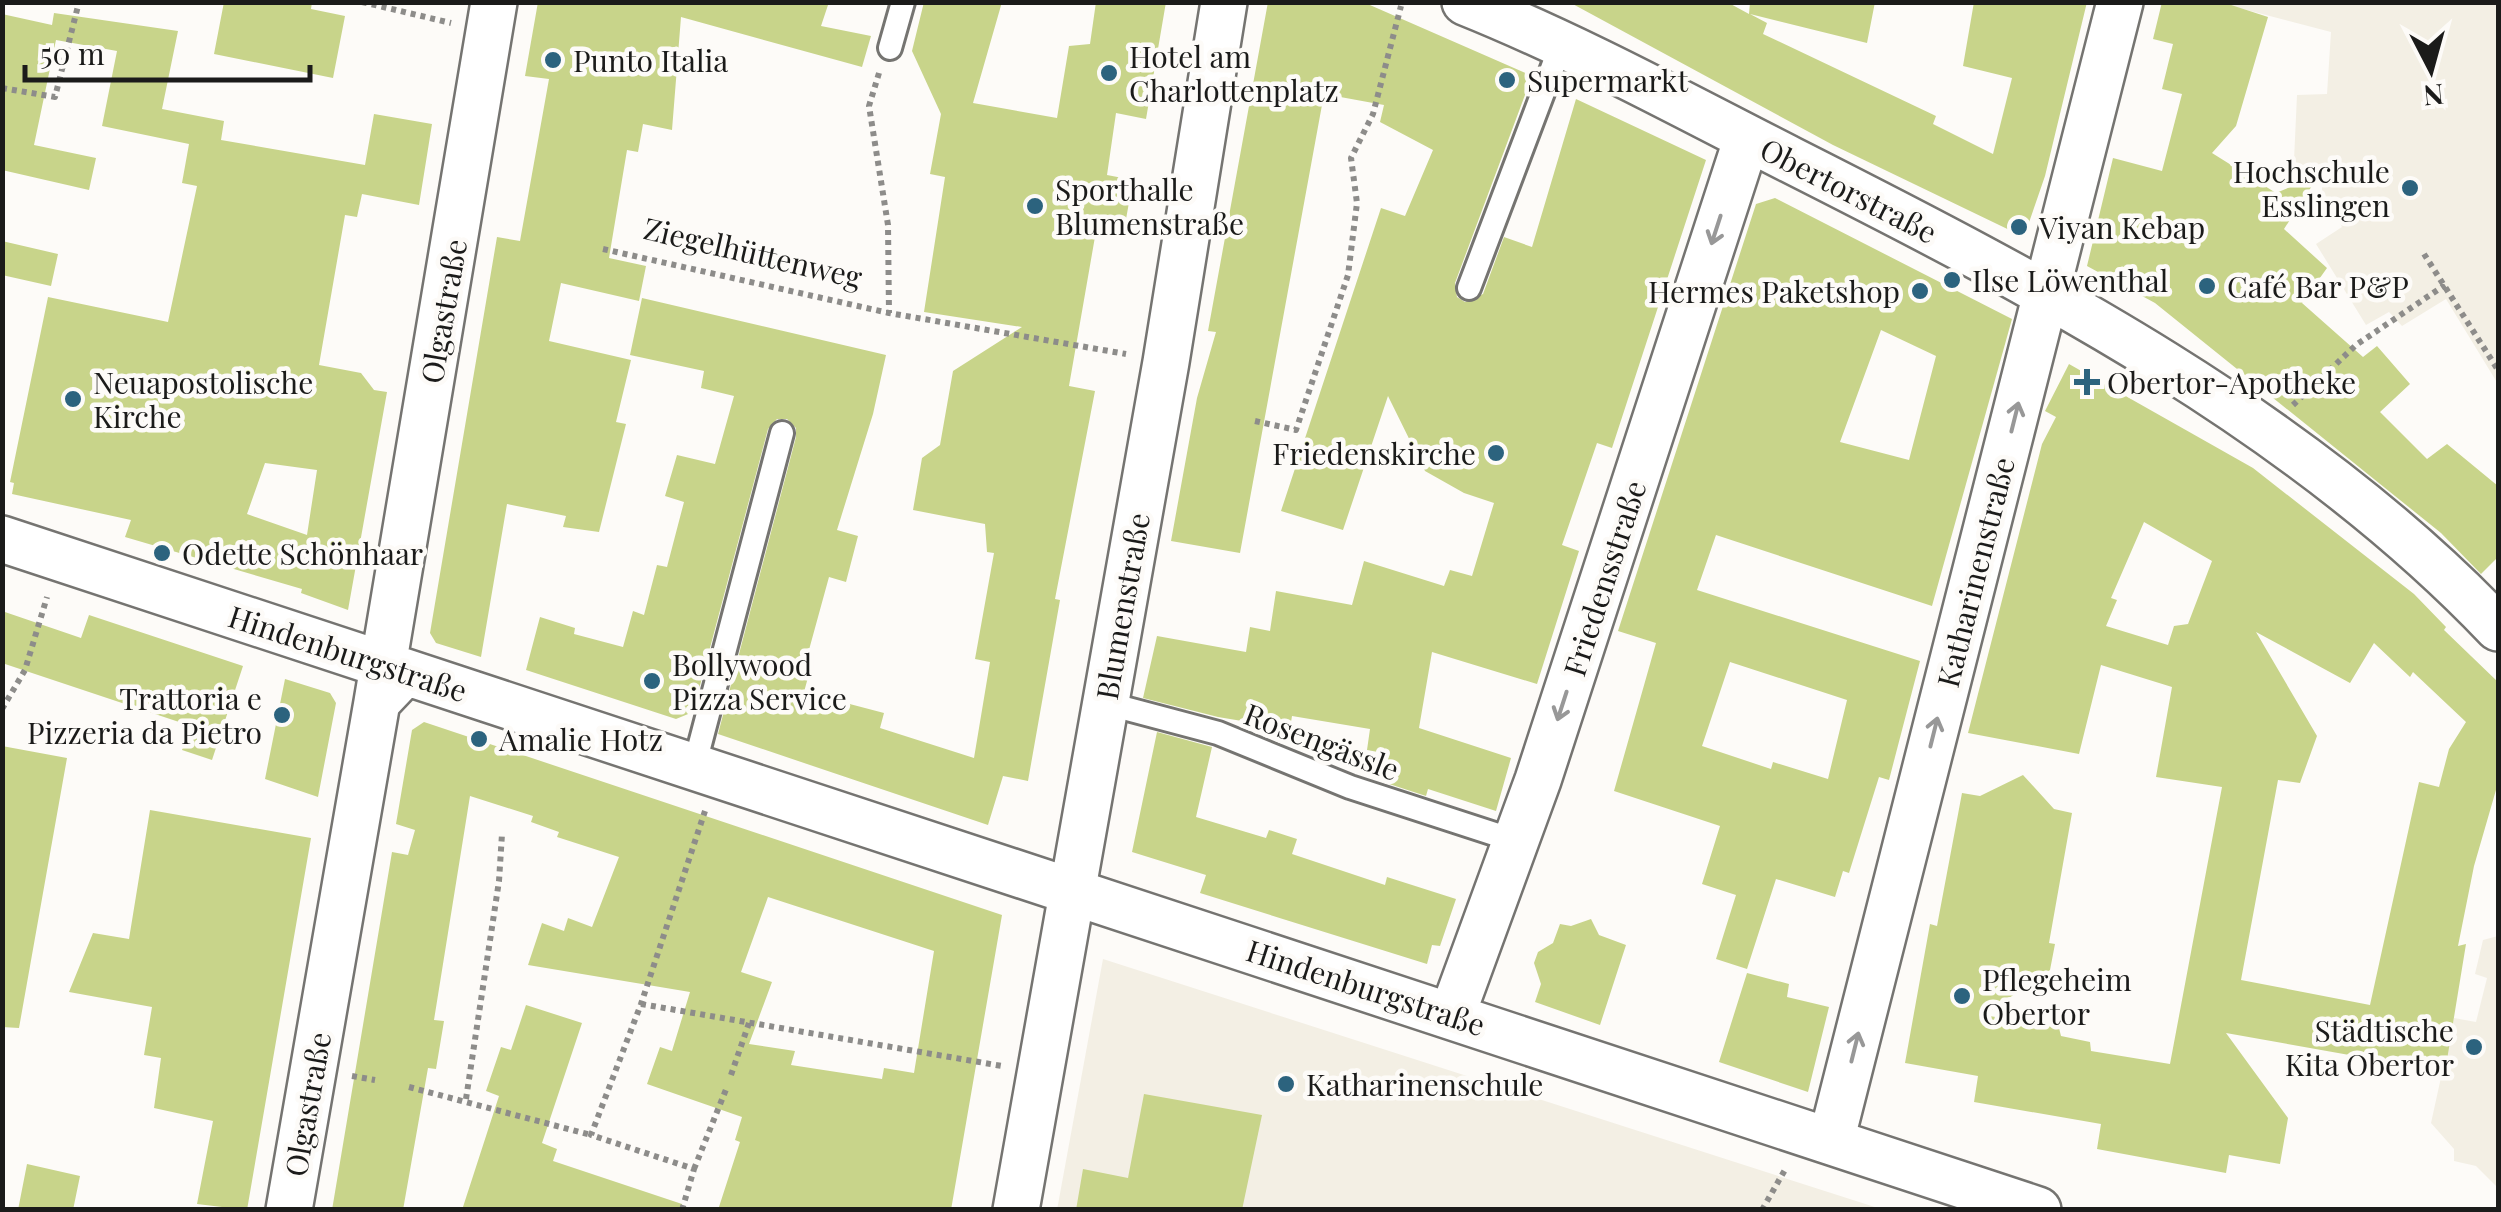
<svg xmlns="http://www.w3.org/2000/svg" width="2501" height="1212" font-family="'Playfair Display',serif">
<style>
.built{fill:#f3efe4}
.building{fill:#c8d48a;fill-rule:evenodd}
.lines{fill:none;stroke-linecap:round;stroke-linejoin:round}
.service-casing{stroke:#757471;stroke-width:28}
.minor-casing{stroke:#757471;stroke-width:50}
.path{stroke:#8d8c8a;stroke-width:6;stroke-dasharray:5 5;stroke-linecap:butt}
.service{stroke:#fff;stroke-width:22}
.minor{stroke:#fff;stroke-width:45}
.oneway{stroke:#989898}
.poi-dot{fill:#2c637e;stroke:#fdfbf8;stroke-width:4}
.labels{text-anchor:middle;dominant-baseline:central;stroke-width:9;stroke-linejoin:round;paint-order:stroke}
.poi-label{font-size:30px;fill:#1b1b1a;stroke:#fdfbf8;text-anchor:start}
.street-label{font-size:30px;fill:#1b1b1a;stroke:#fdfbf8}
</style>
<rect width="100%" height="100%" fill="#fdfbf8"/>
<path class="built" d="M2220,3H2498V384L2446,299L2402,326L2389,312L2366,325L2316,244L2342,227L2322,193V183L2293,182L2297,95L2327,94L2331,32Z
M2498,936V1188L2476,1166L2454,1161V1149L2431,1123L2454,1018L2476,1022L2487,978L2475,974L2483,940Z
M1103,959L1881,1209L1057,1210Z"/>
<path class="building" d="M224,2H312L311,9L345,16L333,78L214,54Z
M538,2H829L821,26L871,36L862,67L681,17L672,130L643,124L638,152L627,150L609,258L646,266L639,301L561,283L549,341L631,360L616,422L626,424L599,532L563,527L566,516L507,504L481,657L436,643L430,633L497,237L520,241L549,79L525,76Z
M924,2H1002L973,103L1057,118L1069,46L1090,44L1096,2H1166L1146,119L1116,113L1107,175L1133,180L1123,236L1096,231L1069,386L1095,391L1055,599L1060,600L1028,781L1003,776L988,825L718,734L796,437V428L787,419H777L768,429L693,712L676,719L526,670L540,617L575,628L574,634L623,647L633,611L644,615L657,565L667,567L684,502L665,496L677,455L715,464L734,396L701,388L704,371L630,355L642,298L886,355L873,414L837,530L858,536L846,582L829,577L804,668L810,670L804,692L884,713L880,728L974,758L990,662L975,659L994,553L987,552L985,524L913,510L922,458L940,445L953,371L1022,327L924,312L945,177L930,174L941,114L912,51Z
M1268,2H1363L1532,76L1455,283L1457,297L1465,302L1483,294L1504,237L1532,247L1576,99L1706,160L1612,448L1597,443L1562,545L1579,551L1537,684L1432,652L1419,728L1511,758L1496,811L1428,789L1426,796L1383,782L1389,754L1367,750L1370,729L1292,716L1290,729L1218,717L1143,698L1157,636L1246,652L1250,627L1270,631L1276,591L1352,605L1364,561L1444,586L1450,570L1472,576L1494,503L1464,493L1425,471L1388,396L1343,530L1281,511L1381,208L1405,216L1433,150L1380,122L1384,105L1324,94L1240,553L1171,541L1197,398L1216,332L1208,331Z
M1569,2H1727L1749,14L1750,2H1875L1867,43L1750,14L1767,23L1763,34L1936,116L1933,124L1993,154L2012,78L1963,66L1974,2H2087L2045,176L2024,237L1833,145Z
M2162,2H2222L2268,17L2236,126L2212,153L2276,193L2319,175L2284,229L2327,268L2302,303L2363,357L2377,346L2410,384L2380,412L2427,459L2447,444L2498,486V557L2481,574L2441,533L2155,303L2087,266L2113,158L2162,171L2182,94L2162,89L2173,44L2153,39Z
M54,13L178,31L162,109L224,121L221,140L365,165L374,114L432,124L419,205L362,194L357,217L345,215L319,365L361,373L374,390L387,392L348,610L301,593L302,589L125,537L131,520L12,494L14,483L10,482L48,297L168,322L197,186L182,183L189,144L102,126L117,51L56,40L34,145L96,158L89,190L2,170V14L52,25ZM265,463L317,470L307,535L247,514Z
M1775,198L2012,319L1932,606L1716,535L1697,590L1920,661L1889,780L1879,777L1849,873L1843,871L1835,897L1776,879L1747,969L1716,959L1736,895L1702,884L1720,826L1614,791L1656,643L1618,631L1756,204ZM1881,330L1936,356L1909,460L1840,442ZM1730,662L1847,700L1828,779L1773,762L1771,769L1702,746Z
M2,241L58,254L51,286L2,275Z
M2069,364L2253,468L2414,594L2446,627L2444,630L2498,682V783L2474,866L2458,946L2466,944L2445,1072L2226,1033L2288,1118L2280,1164L2229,1155L2226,1173L2097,1149L2101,1124L1974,1102L1978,1076L1905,1063L1930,924L1937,926L1962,793L1980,796L2023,775L2054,809L2072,813L2049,943L2055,944L2050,970L1984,1015L2059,1028L2061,1036L2090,1042L2091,1051L2170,1064L2222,787L2156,777L2172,687L2101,665L2079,754L1968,733L2042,444L2056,417L2045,411ZM2144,522L2212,561L2188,624L2174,626L2168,645L2106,626L2117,600L2111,598ZM2256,632L2350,683L2374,643L2410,677L2413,672L2466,722L2449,749L2439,787L2419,782L2370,1005L2241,980L2278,780L2300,783L2317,736Z
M2,611L81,638L89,615L243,666L212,760L182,750L191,726L2,663Z
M285,679L330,693L336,703L318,797L265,779Z
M424,722L1002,915L951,1210H718L740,1142L735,1140L742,1117L647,1084L660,1047L672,1051L690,992L528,965L542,923L564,931L568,918L592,927L619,857L557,837L559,832L531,822L533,816L470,796L434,1020L444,1021L436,1069L428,1068L403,1210H332L392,852L408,855L415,830L396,824L412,730ZM768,897L934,951L914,1073L884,1068L882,1079L791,1065L795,1051L749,1044L772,982L741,972Z
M1157,732L1212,747L1196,817L1266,838L1269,830L1297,839L1292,854L1385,885L1387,877L1456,899L1440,946L1432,945L1427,964L1200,893L1206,875L1132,852Z
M2,746L67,758L19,1028L2,1027Z
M150,810L311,838L247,1210L197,1204L213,1121L154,1108L161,1058L144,1055L152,1007L69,992L93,933L129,939Z
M1591,919L1599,935L1626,945L1600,1025L1535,1002L1541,984L1534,963L1538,952L1553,943L1560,924L1571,926Z
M1747,973L1789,984L1787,997L1829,1007L1808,1092L1719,1062Z
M526,1005L582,1023L542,1143L557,1149L553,1161L682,1204V1210H462L499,1096L486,1091L501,1047L511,1050Z
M1144,1094L1262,1115L1242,1210H1076L1083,1169L1128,1178Z
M27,1164L80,1176L73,1210H18Z"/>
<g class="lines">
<defs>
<path id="service" d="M890,48L903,2
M1469,288L1561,45
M1105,703L1218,733L1350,787L1516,841
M694,767L782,433"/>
<path id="minor" d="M1465,2C1577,47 1683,105 1791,160C2042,287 2302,422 2498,628
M2,539L2038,1210
M377,702L494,2
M1452,1015L1538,780L1747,138
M1831,1141L2120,2
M289,1210L377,702L396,682
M1016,1210L1166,362L1224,2"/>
</defs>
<use href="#service" class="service-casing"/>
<use href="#minor" class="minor-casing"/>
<path class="path" d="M362,2L451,23
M879,73L869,106L888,225L889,313
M2,88L55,97L79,2
M603,249L889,313L1126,354
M2424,254L2498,370
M2293,405L2356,345L2445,285
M1255,421L1296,430L1348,275L1357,203L1351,158L1373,114L1401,6
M2,709L25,670L47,597
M641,1004L1002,1066
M731,1075L749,1023
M352,1076L375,1080
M409,1087L591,1135
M466,1099L499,881L502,834
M694,1169L727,1087
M682,1210L694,1169L591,1135L641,1004L705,811
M1762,1210L1786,1168"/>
<use href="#service" class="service"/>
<use href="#minor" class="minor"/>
</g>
<defs><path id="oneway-shaft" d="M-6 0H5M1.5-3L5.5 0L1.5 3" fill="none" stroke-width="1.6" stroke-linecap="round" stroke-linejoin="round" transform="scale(2.5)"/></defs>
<g class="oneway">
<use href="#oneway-shaft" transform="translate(1716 230) rotate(108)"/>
<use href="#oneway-shaft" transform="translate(2015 417) rotate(-76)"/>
<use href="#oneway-shaft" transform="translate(1562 706) rotate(108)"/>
<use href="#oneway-shaft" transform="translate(1934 732) rotate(-76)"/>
<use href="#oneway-shaft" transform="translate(1855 1047) rotate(-76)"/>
</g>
<g class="poi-dot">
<circle cx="553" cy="60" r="10"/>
<circle cx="1109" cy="73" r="10"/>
<circle cx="1507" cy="80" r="10"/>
<circle cx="2410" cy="188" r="10"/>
<circle cx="1035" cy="206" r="10"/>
<circle cx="2019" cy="227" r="10"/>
<circle cx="1952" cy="280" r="10"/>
<circle cx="2207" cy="286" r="10"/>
<circle cx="1920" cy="291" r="10"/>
<path d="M2082 367h10v10h10v10h-10v10h-10v-10h-10v-10h10z"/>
<circle cx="73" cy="399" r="10"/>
<circle cx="1496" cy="453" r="10"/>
<circle cx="162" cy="553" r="10"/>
<circle cx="652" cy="681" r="10"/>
<circle cx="282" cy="715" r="10"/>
<circle cx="479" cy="739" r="10"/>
<circle cx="1962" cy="996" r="10"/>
<circle cx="2474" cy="1047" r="10"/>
<circle cx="1286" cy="1084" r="10"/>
</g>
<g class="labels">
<g class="poi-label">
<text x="1129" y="56">Hotel am<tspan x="1129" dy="34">Charlottenplatz</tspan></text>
<text x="573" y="60">Punto Italia</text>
<text x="1527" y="80">Supermarkt</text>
<text x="2390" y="171" text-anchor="end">Hochschule<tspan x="2390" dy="34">Esslingen</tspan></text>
<text x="1055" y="189">Sporthalle<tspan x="1055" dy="34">Blumenstraße</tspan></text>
<text x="2039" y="227">Viyan Kebap</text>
<text x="1972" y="280">Ilse Löwenthal</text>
<text x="2227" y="286">Café Bar P&amp;P</text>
<text x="1900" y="291" text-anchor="end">Hermes Paketshop</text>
<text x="93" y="382">Neuapostolische<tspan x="93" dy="34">Kirche</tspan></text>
<text x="2107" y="382">Obertor-Apotheke</text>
<text x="1476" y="453" text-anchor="end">Friedenskirche</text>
<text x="182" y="553">Odette Schönhaar</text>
<text x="672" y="664">Bollywood<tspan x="672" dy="34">Pizza Service</tspan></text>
<text x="262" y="698" text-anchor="end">Trattoria e<tspan x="262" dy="34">Pizzeria da Pietro</tspan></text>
<text x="499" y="739">Amalie Hotz</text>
<text x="1982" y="979">Pflegeheim<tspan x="1982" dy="34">Obertor</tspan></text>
<text x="2454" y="1030" text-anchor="end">Städtische<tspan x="2454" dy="34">Kita Obertor</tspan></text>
<text x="1306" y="1084">Katharinenschule</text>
</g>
<g class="street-label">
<text transform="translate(1849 190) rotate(27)">Obertorstraße</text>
<text transform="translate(753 252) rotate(13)">Ziegelhüttenweg</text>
<text transform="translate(443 311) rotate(-80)">Olgastraße</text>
<text transform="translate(1975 572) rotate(-76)">Katharinenstraße</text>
<text transform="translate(1604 578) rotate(-72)">Friedensstraße</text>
<text transform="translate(1122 606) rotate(-80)">Blumenstraße</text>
<text transform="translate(348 653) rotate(18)">Hindenburgstraße</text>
<text transform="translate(1322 741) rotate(21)">Rosengässle</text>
<text transform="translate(1366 987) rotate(18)">Hindenburgstraße</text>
<text transform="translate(307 1104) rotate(-80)">Olgastraße</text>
</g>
</g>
<rect width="2501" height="1212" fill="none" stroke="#1b1b1a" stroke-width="10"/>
<g transform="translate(2431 70) rotate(174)" stroke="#fdfbf8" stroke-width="8" paint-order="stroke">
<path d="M0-8L18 38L0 25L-18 38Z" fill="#1b1b1a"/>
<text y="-15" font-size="28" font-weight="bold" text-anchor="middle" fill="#1b1b1a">N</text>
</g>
<path d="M25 65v15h285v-15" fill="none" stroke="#1b1b1a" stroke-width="5"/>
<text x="40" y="65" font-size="30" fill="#1b1b1a" stroke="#fdfbf8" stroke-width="8" paint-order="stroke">50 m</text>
</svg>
